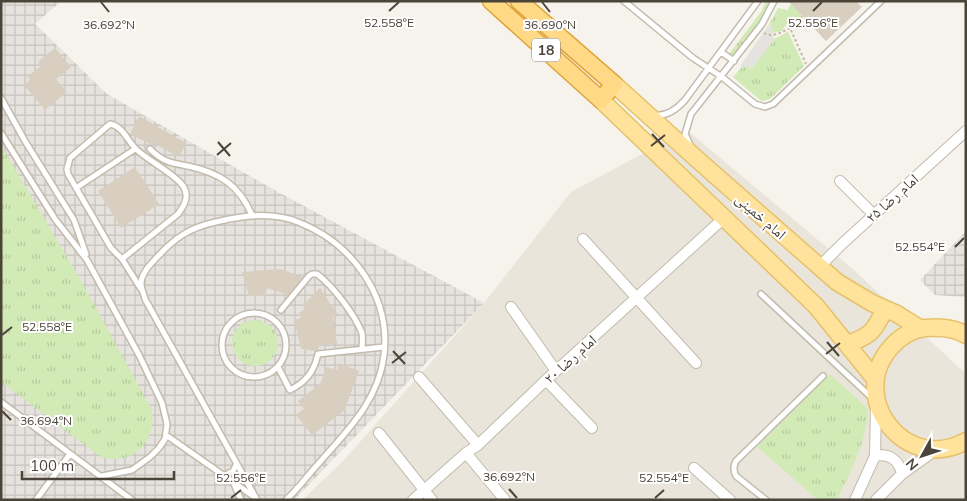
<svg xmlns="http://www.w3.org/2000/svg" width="967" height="501" font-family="Mulish,'Noto Naskh Arabic',sans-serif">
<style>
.residential{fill:#eae5da}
.industrial{fill:url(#industrial-grid)}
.grass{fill:url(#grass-tufts)}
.parking{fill:#e5e3e0}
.building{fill:#d8cfc1}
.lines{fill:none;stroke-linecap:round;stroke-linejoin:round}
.service-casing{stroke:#c2bbae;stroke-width:8}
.minor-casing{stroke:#c2bbae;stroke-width:12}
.primary-casing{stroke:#e6c16a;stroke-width:19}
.trunk-casing{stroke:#e0a43c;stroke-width:19}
.path{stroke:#c4b79f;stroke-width:2;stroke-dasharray:2.5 2.5;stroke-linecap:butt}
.service{stroke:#fff;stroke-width:5}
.minor{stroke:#fff;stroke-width:10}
.primary{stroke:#ffe39c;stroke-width:16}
.trunk{stroke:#ffd985;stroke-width:16}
.ticks{fill:none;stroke:#4b4439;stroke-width:2}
.labels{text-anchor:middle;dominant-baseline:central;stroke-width:4;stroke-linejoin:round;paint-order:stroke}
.shield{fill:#fff;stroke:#817c74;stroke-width:1}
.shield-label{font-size:14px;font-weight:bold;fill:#4b4439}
.street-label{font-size:15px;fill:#4b4439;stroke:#fff}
.ticks-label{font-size:12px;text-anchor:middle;fill:#4b4439;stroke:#fff;stroke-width:4;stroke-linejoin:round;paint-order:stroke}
</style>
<defs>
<pattern id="industrial-grid" width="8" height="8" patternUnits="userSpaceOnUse" patternTransform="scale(1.25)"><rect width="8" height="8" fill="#e6e2dd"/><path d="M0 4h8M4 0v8" fill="none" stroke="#c7c3be"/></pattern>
<pattern id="grass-tufts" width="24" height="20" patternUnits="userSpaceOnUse" patternTransform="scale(1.25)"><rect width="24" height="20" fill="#d2eab5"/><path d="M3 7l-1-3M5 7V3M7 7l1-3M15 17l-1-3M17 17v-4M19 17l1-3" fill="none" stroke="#b6ca9c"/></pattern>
</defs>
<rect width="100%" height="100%" fill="#f6f3ec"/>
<path class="residential" d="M687,130L855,271L966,374V500H302L342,462L484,303L571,192Z"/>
<path class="industrial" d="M1,1H61L35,24L107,94L278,192L484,303L294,500H1Z
M966,231V297L935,295L920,280Z"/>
<path class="grass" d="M766,1H770C766,17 742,43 732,56L729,54L761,12Z
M791,4L803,17L798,23L788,22L782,31L772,33L770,23L778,8L788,10Z
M788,32L804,66L770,99L763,101L760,100L733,77L743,66L752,68L774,39Z
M1,145L81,281L152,410C156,442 134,466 101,457L1,382Z
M232 343a23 23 0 1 1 46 0a23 23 0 1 1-46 0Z
M830,374L868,409C866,443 852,468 838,498L818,500L757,447Z"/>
<path class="parking" d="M770,23L774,40L752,68L740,66Z"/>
<path class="building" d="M788,1H856L862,7L826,41Z
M55,48L71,67L56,79L67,92L45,110L24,85L30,80L28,76L41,66L38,62Z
M139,116L186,143L179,157L155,144L154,146L130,134Z
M135,167L159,204L121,228L98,191Z
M280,269L303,277L288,295L267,288L265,296H249L242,272Z
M320,288L338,315L333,317L337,344L319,345V349L315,351L301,349L294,320L301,318L299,313L305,309L303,305Z
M339,363L359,371L344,411L312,435L296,415L304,409L298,401L320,384L327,367L337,370Z"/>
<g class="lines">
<defs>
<path id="service" d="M624,1L693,58L722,77L755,104L765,107L773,104L881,1
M721,52L734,61
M1,98L25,141L74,220L86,254
M654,115C667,117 677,109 685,100L758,1
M1,133L55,219L87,260L139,355L162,403L167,424L165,439L159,448L150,457L132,470L102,476
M690,145L685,134L691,114L762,24L774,1
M150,149C163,162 171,163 188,166C220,173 239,185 252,215
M76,188L135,149
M122,259L178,214C184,206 190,196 183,186C176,175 149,161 137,150C128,142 123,126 110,124L70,158L67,169L68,174L111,248L122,259L141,289
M761,294L872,398
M281,310L309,276L312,274H317C333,286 355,315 362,333C363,338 362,344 362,349
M222 345a32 32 0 1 1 64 0a32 32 0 1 1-64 0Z
M278,367L290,390C306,382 314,372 318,354L384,347
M1,402L132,500
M166,435L253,496
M224,476L233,471L236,465
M234,484L241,500
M36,500L70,454
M257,500L145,299C144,294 141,289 141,284C141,271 156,259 164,250C181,233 196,226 220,221C245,215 273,212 298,222C352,243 391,296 384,355C379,400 347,431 319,463C308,475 298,489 286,500
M766,500L736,476C733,470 733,466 736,461L823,376"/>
<path id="minor" d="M840,181L874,215
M583,239L696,363
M819,267L843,243L966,131
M511,307L556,371
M419,377L478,445
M546,380L592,428
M379,433L432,500
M466,453L505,500
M875,456C889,453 899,460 902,474
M694,468L730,500
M413,500L466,453L478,445L546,380L725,217
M855,500L875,456L876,405
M876,500L902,474L937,449"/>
<path id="primary" d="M614,84L699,161L837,282L872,303L897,314L921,329
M601,100L816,306L875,379
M966,335C954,327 939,327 925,328C913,329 900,337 892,346C845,397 906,475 966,441
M848,344C872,335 874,331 885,309"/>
<path id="trunk" d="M491,1L601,100L614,84L519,1"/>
</defs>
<use href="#service" class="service-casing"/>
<use href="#minor" class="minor-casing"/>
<use href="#primary" class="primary-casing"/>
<use href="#trunk" class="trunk-casing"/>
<path class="path" d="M764,33C773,38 782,32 790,28L806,64"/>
<use href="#service" class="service"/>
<use href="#minor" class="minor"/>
<use href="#primary" class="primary"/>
<use href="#trunk" class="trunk"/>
</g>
<path class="ticks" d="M101,2L109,12M542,2L550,12M389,11L399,2M813,11L822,2M652,134L664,147M218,142L230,156M651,146L665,135M217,155L231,143M955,247L964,238M2,335L12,327M827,342L839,356M393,351L405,364M826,354L840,343M392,363L406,352M2,411L11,420M509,489L517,498M231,498L241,490M655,498L664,490"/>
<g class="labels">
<rect class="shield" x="532" y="38.5" width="28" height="23" rx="4"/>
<g class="shield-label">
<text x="546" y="50">18</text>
</g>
<g class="street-label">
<text transform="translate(892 198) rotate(-42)">امام رضا ۲۵</text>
<text transform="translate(761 216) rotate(41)">امام خمینی</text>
<text transform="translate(570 359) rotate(-42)">امام رضا ۲۰</text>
</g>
</g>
<g class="ticks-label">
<text x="389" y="27">52.558°E</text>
<text x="813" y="27">52.556°E</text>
<text x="109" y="29">36.692°N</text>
<text x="550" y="29">36.690°N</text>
<text x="920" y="251">52.554°E</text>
<text x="47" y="331">52.558°E</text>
<text x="46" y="425">36.694°N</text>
<text x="509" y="481">36.692°N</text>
<text x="241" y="482">52.556°E</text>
<text x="664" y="482">52.554°E</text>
</g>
<rect width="967" height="501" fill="none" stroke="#4b4439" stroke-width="5"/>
<g transform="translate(922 456) rotate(230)" stroke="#ffffff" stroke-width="4" paint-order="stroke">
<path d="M0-4L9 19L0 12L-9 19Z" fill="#4b4439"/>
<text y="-8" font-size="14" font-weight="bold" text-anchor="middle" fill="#4b4439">N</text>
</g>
<path d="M22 471v8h152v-8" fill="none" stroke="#4b4439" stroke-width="2.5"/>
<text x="30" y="471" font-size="15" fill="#4b4439" stroke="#ffffff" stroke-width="4" paint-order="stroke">100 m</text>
</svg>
